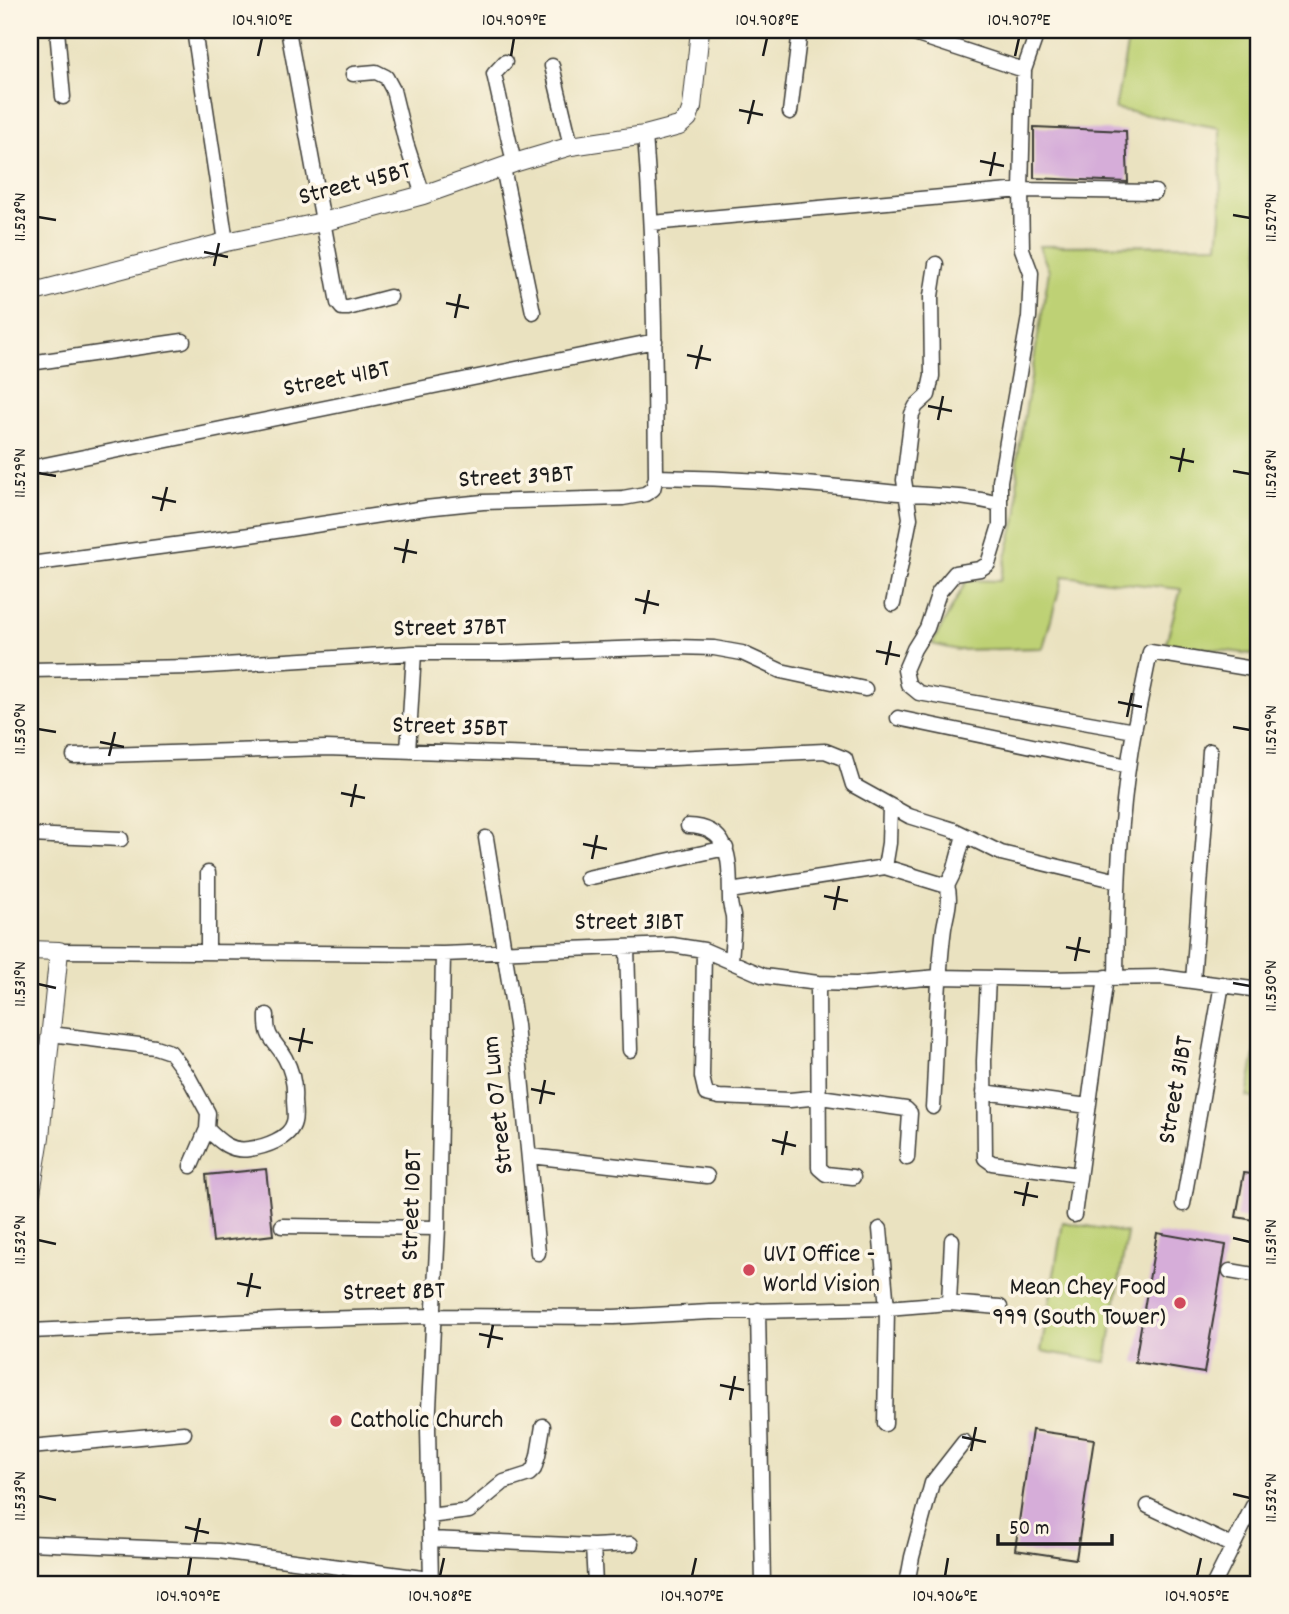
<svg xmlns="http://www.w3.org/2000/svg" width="1289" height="1614" font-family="Dekko,sans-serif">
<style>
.green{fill:#bed175;stroke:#6d7648;stroke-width:2}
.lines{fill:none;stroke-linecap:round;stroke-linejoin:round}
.canal{stroke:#669ed4;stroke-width:16}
.building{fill:#d6add9}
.minor-casing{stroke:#3b3a35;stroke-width:17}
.tertiary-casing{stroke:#3b3a35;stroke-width:20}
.minor{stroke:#fff;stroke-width:14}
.tertiary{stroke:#fff;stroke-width:18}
.ticks{fill:none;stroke:#1c1c1c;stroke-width:2.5}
.poi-dot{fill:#d1495b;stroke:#fcf5e5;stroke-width:2.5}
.labels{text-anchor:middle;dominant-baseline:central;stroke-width:7;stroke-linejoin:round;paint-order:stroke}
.street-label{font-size:26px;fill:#1c1c1c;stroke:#fcf5e5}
.poi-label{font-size:26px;fill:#1c1c1c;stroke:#fcf5e5;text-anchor:start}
.neatline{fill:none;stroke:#1c1c1c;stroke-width:2.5}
.ticks-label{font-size:18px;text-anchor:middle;fill:#1c1c1c}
</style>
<rect width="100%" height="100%" fill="#fcf5e5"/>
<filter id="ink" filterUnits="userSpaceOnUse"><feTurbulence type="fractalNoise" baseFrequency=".0143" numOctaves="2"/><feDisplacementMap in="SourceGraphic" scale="14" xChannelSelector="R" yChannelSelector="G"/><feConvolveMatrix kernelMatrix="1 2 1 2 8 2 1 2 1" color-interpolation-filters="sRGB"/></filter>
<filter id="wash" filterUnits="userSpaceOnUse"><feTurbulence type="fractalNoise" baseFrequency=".00686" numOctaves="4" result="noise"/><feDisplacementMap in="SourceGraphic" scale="28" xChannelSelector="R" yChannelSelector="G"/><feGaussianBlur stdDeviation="1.57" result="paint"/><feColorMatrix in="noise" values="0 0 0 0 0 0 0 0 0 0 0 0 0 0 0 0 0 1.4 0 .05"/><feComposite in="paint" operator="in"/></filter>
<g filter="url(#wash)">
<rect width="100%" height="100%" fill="#eae2c0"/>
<path class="green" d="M1130,30H1259V655L1166,643L1181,589L1063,576L1043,648L958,650L932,644L967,580L1000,581L1018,511L1017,461L1049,271L1039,246L1218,245L1221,216L1220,128L1115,109Z
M1257,1043H1259V1099L1247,1097Z
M1063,1222L1127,1233L1106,1362L1041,1351Z"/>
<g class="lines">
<path class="canal" d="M1258,1584L1259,1582"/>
</g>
<g id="blocks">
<path class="building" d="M1034,127L1126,131L1128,182L1034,178Z
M266,1169L273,1235L213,1242L206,1175Z
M1244,1173L1259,1175V1221L1236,1217Z
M1157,1233L1226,1245L1204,1373L1135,1362Z
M1032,1430L1094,1439L1076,1559L1015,1550Z"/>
</g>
</g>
<g filter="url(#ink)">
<use href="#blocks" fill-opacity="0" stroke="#3b3a35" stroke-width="2"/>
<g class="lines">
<defs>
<path id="minor" d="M57,30L63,97
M194,30L226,242
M288,30L338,303L342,308H348L390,297
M902,30L1024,70
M1038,30L1024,70L1021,190L1022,249L1031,273L1029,317L1000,481V525L988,564L980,569L955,573L939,592L927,628L914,649L905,670L908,684L919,693L1134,731L1150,652L1259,670
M505,62L494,74L514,163
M552,66L571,146
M353,74L376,72L386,77L393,90L406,143L423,195
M790,112L800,30
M503,168L533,312
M652,223L1021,190L1155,192
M30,363L183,341
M30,468L655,341
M656,477C735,478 810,483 888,492C928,496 960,494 1000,504
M30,564L250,535L425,508L483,502L623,498L645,494L653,489L656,477C655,363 654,249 645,135
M893,604L910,518L904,480L912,414L916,406L928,395L932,376L931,296L936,264
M30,670L192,667L414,653H502L675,647L714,648L742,653L781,671L865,689
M898,718L1128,766
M408,751L414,653
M74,756L326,748L652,759L825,751L845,759L853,785L909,816L954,830L1001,853L1118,881
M688,826C734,827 729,866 730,900C730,906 732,911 733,916C734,931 732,946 731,961
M30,835L121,839
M486,838L516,1025L538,1253
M885,867L889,843L890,806
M208,873V952
M587,878L726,848
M947,886L954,872L964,835
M730,891L885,867L947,886C952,899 946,915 944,928C936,988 937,1048 933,1107
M627,947L630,1050
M704,950L702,1077L706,1094L719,1097L790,1100L820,1097L906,1109L910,1113L907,1158
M59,951L443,954L672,945L704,950L764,976L818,983L856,984L938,977L1048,979L1162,977L1259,990
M1116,977C1117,895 1119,812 1134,731
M988,978L984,1061L985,1158L992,1163L1079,1175
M1193,981L1210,751
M818,983L819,1168L826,1174L853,1177
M51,1034L155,1047L170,1052L188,1076L208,1113L207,1129L191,1166
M984,1092L1088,1106
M207,1129C220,1142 231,1152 249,1149C264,1147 290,1139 294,1122C296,1116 294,1107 294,1100C295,1086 292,1071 285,1058C274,1038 266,1041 267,1015
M530,1156L707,1176
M1183,1204L1222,984
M1074,1215L1106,977
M282,1226L438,1228
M880,1229L887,1308L885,1424
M1230,1271L1259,1276
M949,1303L952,1240
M758,1310L763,1584
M30,1331L279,1320L432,1316L614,1317L710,1312L887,1308L949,1303L1000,1307
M30,1447L184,1433
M1148,1506L1233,1546
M429,1516L469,1511L504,1482L529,1474L534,1469L538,1456L543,1426
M430,1539L593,1546L631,1544
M30,1543L219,1551L430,1579
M593,1546L595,1584
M431,1584L428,1428L438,1228L443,954
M907,1584L912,1557L932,1483L964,1442
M1214,1584L1259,1494"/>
<path id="tertiary" d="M30,293L226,242L323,222L423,195L514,163L571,146L645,135L679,126L688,118L692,107L700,30
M30,950L59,951L40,1137L30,1199"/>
</defs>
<use href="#minor" class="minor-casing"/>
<use href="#tertiary" class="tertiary-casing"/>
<use href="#minor" class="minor"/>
<use href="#tertiary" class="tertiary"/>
</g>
</g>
<path class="ticks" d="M258,56L262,38M511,56L514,38M763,56L767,38M1015,56L1019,38M739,110L763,115M748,124L754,100M980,161L1004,166M990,176L995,152M1233,215L1250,218M38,217L56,220M204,252L228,257M214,266L219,243M446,303L469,308M455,318L460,294M687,355L711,360M696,369L702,345M928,406L952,411M938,420L943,396M1170,457L1194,462M1233,471L1250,474M1179,472L1184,448M38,473L56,476M152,497L176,502M161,511L167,487M394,548L417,553M403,563L408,539M635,599L659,605M644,614L649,590M876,651L900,656M886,665L891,641M1118,702L1142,707M1127,717L1132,693M1233,727L1250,730M38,729L56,732M100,742L124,747M109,756L115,732M341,793L365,798M351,807L356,784M583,844L607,849M592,859L597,835M824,896L848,901M834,910L839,886M1066,947L1090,952M1075,961L1080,937M1233,983L1250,986M38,984L56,988M289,1038L313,1043M299,1052L304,1028M531,1089L555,1094M540,1104L545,1080M772,1140L796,1146M782,1155L787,1131M1014,1192L1038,1197M1023,1206L1028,1182M1233,1238L1250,1242M38,1240L56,1244M237,1283L261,1288M247,1297L252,1273M479,1334L503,1339M488,1348L493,1325M720,1385L744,1390M730,1400L735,1376M962,1437L986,1442M971,1451L976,1427M1233,1494L1250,1498M38,1496L56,1500M185,1527L209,1533M195,1542L200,1518M188,1576L191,1558M440,1576L444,1558M692,1576L696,1558M945,1576L948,1558M1197,1576L1201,1558"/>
<g class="poi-dot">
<circle cx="749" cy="1270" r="7"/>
<circle cx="1180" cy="1303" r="7"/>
<circle cx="336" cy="1421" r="7"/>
</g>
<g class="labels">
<g class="street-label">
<text transform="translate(355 185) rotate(-14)">Street 45BT</text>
<text transform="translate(337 380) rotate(-11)">Street 41BT</text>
<text transform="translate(516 478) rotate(-3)">Street 39BT</text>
<text transform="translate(450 629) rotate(-1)">Street 37BT</text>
<text transform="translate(450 728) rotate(2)">Street 35BT</text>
<text x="629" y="923">Street 31BT</text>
<text transform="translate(1177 1090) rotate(-80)">Street 31BT</text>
<text transform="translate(499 1105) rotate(-96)">Street 07 Lum</text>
<text transform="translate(413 1205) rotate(-88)">Street 10BT</text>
<text transform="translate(394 1293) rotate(-1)">Street 8BT</text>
</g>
<g class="poi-label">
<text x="763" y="1255">UVI Office -<tspan x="763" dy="30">World Vision</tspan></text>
<text x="1166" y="1288" text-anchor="end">Mean Chey Food<tspan x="1166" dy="30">999 (South Tower)</tspan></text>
<text x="350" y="1421">Catholic Church</text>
</g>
</g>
<rect width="1289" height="1614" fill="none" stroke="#fcf5e5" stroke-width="77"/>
<path d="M998 1534v10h114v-10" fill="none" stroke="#1c1c1c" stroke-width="3.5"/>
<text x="1009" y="1534" font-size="21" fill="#1c1c1c" stroke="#fcf5e5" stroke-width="5" paint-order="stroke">50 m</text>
<rect x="38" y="38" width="1212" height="1538" class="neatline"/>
<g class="ticks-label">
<text x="262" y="25">104.910°E</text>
<text x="514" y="25">104.909°E</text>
<text x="767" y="25">104.908°E</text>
<text x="1019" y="25">104.907°E</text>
<text transform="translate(19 217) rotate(-90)" y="6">11.528°N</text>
<text transform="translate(1270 218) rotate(-90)" y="6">11.527°N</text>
<text transform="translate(19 473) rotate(-90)" y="6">11.529°N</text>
<text transform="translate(1270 474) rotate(-90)" y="6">11.528°N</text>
<text transform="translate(19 729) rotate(-90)" y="6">11.530°N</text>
<text transform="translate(1270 730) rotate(-90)" y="6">11.529°N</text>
<text transform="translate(19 984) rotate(-90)" y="6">11.531°N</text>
<text transform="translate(1270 986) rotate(-90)" y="6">11.530°N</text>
<text transform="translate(19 1240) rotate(-90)" y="6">11.532°N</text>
<text transform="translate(1270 1242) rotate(-90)" y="6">11.531°N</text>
<text transform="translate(19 1496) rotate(-90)" y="6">11.533°N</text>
<text transform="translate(1270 1498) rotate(-90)" y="6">11.532°N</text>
<text x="188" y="1601">104.909°E</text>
<text x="440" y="1601">104.908°E</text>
<text x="692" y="1601">104.907°E</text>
<text x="945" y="1601">104.906°E</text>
<text x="1197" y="1601">104.905°E</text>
</g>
</svg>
